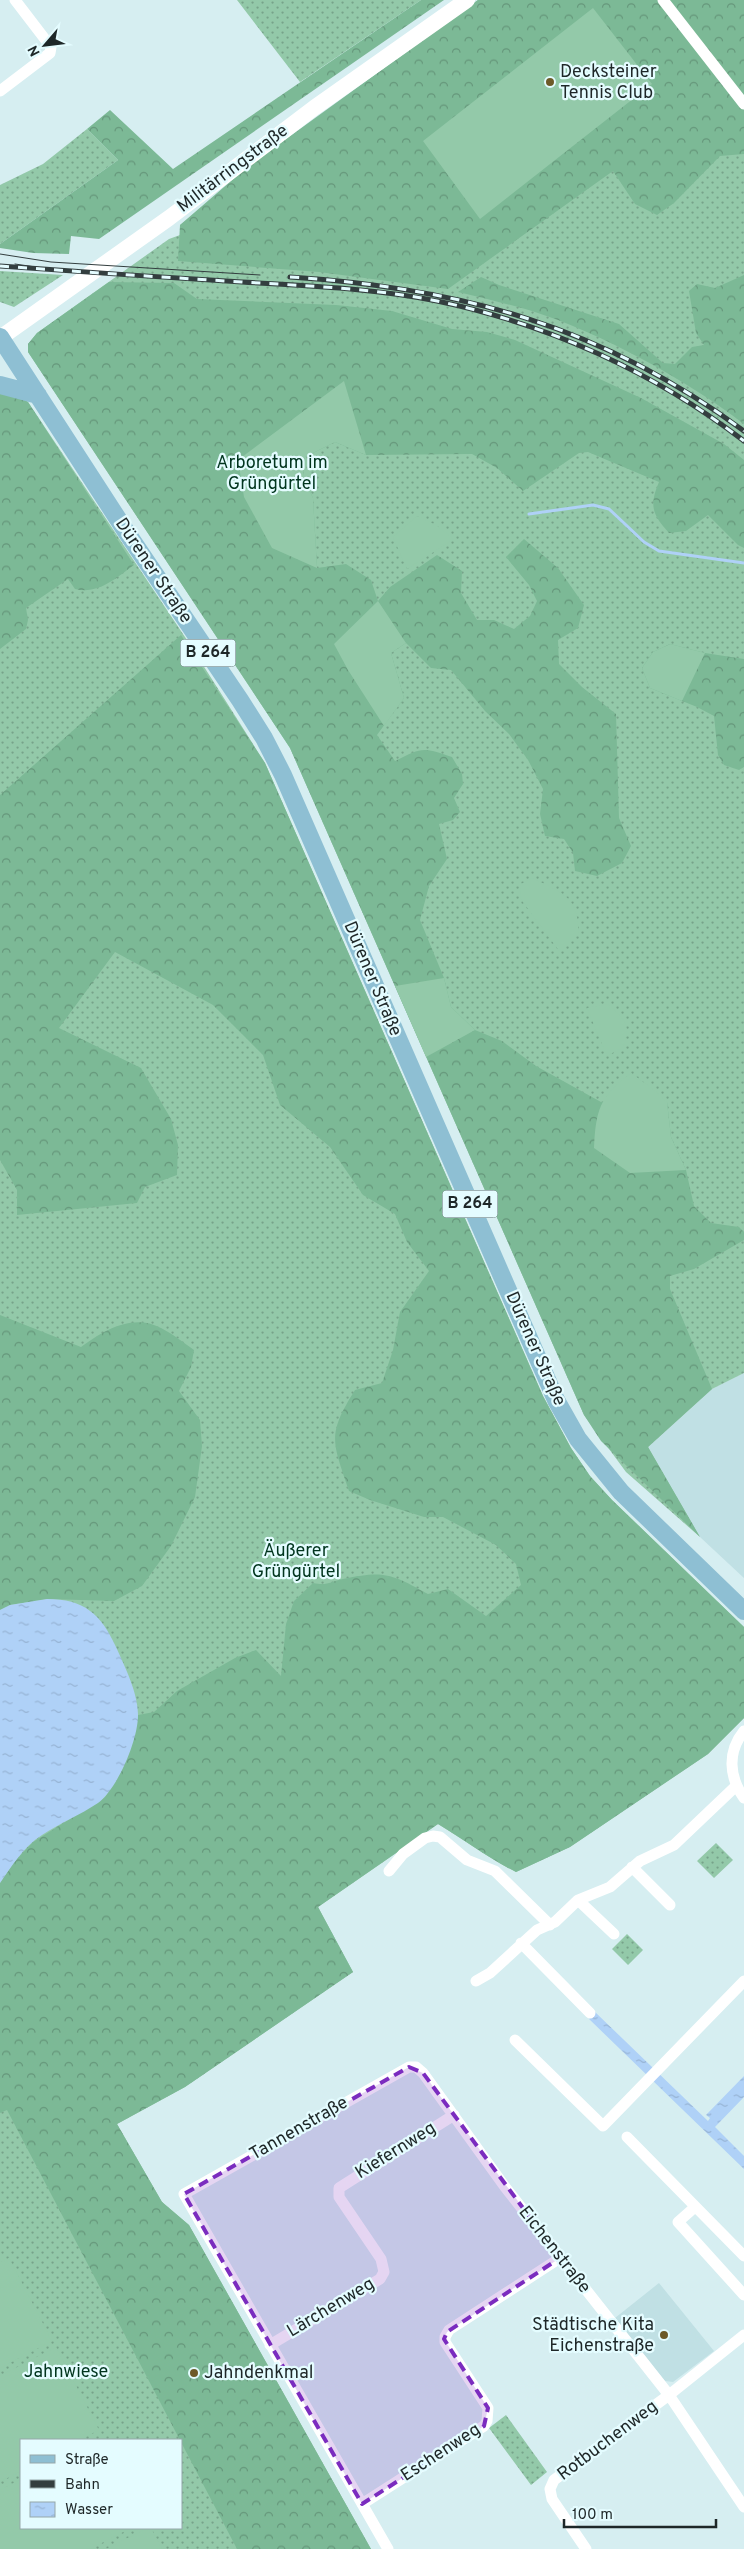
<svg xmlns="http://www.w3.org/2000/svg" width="744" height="2549" font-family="Overpass,sans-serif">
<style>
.built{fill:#c0e0e4}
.grass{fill:url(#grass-dots);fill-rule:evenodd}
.forest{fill:url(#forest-crowns)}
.garden{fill:#93c9a9}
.water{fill:url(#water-ripples)}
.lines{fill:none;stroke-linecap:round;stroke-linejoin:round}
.stream{stroke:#afd1f7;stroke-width:3}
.minor{stroke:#fff;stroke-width:11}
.secondary{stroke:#fff;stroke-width:16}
.primary{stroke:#8ebfd3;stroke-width:18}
.tram{stroke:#333e3f;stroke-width:1}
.rail-casing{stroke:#333e3f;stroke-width:5}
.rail{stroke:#e4fcff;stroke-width:3;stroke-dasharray:9;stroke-linecap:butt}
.marked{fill:#7b2cbf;fill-opacity:0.2;stroke:#7b2cbf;stroke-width:4;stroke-dasharray:10 6;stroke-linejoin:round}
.poi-dot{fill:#6d5a28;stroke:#e4fcff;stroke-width:2}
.labels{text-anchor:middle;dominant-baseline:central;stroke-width:4.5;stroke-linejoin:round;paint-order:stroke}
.shield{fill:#e4fcff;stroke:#596768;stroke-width:1}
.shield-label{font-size:16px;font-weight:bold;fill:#1e2728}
.poi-label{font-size:18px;fill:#1e2728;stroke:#e4fcff;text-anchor:start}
.street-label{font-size:18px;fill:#1e2728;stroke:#e4fcff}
.park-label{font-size:18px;fill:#01351e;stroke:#e4fcff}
</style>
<defs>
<pattern id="grass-dots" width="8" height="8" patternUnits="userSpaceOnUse" patternTransform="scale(1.25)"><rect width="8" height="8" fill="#93c9a9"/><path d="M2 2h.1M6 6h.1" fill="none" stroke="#77a38a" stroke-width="1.8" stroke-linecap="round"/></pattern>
<pattern id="forest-crowns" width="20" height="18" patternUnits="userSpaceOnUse" patternTransform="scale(1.25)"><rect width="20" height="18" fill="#7cb996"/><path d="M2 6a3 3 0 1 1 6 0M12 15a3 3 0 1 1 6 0" fill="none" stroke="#65967a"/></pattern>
<pattern id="water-ripples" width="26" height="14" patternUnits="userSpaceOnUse" patternTransform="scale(1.25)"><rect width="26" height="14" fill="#afd1f7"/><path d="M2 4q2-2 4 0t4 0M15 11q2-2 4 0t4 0" fill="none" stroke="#96b3d4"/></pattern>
</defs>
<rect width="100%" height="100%" fill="#d6eef1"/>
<path class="built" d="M744,1373V1578L700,1537L648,1447L712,1389Z
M659,2283L714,2351L673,2382L665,2381L615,2318Z"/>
<path class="grass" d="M237,0H421L300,82Z
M478,0H744V1373L712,1389L648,1447L700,1537L626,1472L584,1415L290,748L28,352V344L37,333L169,239L180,235V225Z
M87,129L118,160L0,244V185L43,164Z
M0,271L63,275L14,307L0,302Z
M0,389L17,394L28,402L189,643L265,763L543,1396L571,1448L590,1476L612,1500L744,1627V1718L708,1754L570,1847L516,1872C488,1858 465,1840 438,1824L318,1907L353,1972L185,2087L117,2124L162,2202L189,2225L371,2549H0ZM21,2440H181V2528H21Z
M716,1843L733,1860L714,1878L697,1861Z
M627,1934L643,1950L628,1965L612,1949Z
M506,2415L547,2472L531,2485L489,2428Z"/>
<path class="forest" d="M421,0H444L99,239L71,236L69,254L33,253L0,248V244L118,160L87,129L110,110L173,169Z
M478,0H744V154L720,156L674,203L657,215L635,204L613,171L448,289L319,272L178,261L180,225L246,168Z
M744,275V424C687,380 601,333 532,311C508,304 483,298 458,292L481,277L499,285L619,324L663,363L675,364L692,347L704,345L696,333L689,291L697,284L715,288Z
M109,282L174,283L197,299L336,305L392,311L452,329L487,332L515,340L641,398L724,444L744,460V548L738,545L708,515L686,531L669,533C652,514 649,506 659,482L588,452L579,453L523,491L497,468L472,454L366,455L335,442L305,457L303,477L313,498L317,568L346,564L371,580L378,601L390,587L437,555L462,571L461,593L477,620H494L514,629L530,616L537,601L529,585L506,557L524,539L558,568L584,605L578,628L558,640L559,664L582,687L616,714L619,818L631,846L622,863L597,876L575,871L573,853L564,839L545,836L540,814L543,789L528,760L509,734L485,711L451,670L431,668L406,643L391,653L404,698L377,735L395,761C422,747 423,747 452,757L462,774L463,784L454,798L460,812L453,820L439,824L447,859L429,886L420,920L444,978L451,1007L475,1030L502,1041L536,1066L601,1102L615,1099L667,1102L671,1137L686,1170L694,1206L711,1223L739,1227L744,1232V1240L694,1269L670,1276V1289L712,1389L648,1447L700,1537L601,1441L584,1415L290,748L28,352V344L37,333Z
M0,389L17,394L28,402L134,565C116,578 98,595 75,589L68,579L26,608L28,620L26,629L0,649Z
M181,635L265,763L543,1396L571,1448L590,1476L612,1500L744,1627V1718L708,1754L570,1847L516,1872C488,1858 465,1840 438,1824L318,1907L353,1972L185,2087L117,2124L162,2202L189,2225L371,2549H237L7,2110L0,2113V1883L14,1862L33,1842L105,1797L122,1770L138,1715L154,1712L177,1691L235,1658L256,1650L281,1676L286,1624L294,1601L313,1583C328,1586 329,1582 343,1579C384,1570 392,1574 428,1594L448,1589L486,1616L521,1585L516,1564L496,1545L443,1517H424L370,1500L349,1491C333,1442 326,1436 355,1390L382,1383L393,1350L400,1312L429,1271L407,1242L395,1214L363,1195L330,1147L280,1105L263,1055L213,1005L115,952L59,1028L141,1068L171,1119L178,1145L177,1175L145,1187L137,1203L17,1215V1190L0,1160V795Z
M670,644L705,653L744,659V767L739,770L724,765L718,755L714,716L697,707L650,688L642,668L653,652Z
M0,1315L81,1347C104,1330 133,1313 161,1328C173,1334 184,1343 194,1350L191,1367L179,1391L200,1420L202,1446L195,1497L171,1546L142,1586L114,1601L47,1599L10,1605L0,1610Z"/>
<path class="garden" d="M593,8L652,84L480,219L423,141Z
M344,381L366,455L335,442L305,457L303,477L313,498L317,568L272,548L244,497L238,460Z
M417,516L436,525L454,539L407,569L393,537Z
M378,601L406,643L391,653L404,698L384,726L348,670L334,644Z
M670,644L705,653L682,701L650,688L642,668L653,652Z
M532,878C561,892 580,897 578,934L560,952L520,898L521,884Z
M444,978L451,1007L475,1030L426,1057L395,986Z
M608,1004C624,1019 632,1025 623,1047L607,1056L587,1008Z
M631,1073L654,1090L667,1102L671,1137L686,1170L630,1173L594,1148C596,1110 599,1097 631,1073Z
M9,2258L52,2341L0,2368V2262Z
M56,2347L99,2430L79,2440H21V2471L0,2482V2376Z
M21,2479V2528H131L90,2549H0V2490Z
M147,2528H151L162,2549H106Z"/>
<path class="water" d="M47,1599C84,1599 101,1614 116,1647C125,1667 138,1693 138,1715C138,1740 118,1788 98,1803C80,1815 60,1823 42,1835C23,1847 12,1866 0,1883V1610L10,1605Z
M595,2012L708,2121L710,2118L706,2115L744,2076V2097L715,2127L744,2156V2169L589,2019Z"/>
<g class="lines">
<path class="stream" d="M529,514L593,505L609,509L644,542L659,551L744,563"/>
<path class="minor" d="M663,0L744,104
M0,91L50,53L51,47L15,0
M744,1731C727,1752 729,1777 744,1798
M632,1867L670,1905
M389,1871L403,1854L425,1838L433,1836L440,1837L467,1860L495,1871L550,1925
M578,1900L614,1934
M521,1943L590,2013
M476,1981L490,1973L537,1930L555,1922L578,1900L610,1887L640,1861L674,1845L736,1786
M515,2040L603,2126L744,1981
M627,2137L744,2256
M695,2207L678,2222L744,2295
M270,2345L380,2279L384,2272L381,2259L339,2197V2188L454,2115
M362,2504L484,2426L487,2421L488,2408L445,2342V2337L449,2330L560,2258
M388,2549L184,2194L409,2067H416L423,2073L505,2187L669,2395L744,2507
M586,2549L552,2499L550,2489L554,2480L669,2395L744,2335"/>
<path class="secondary" d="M0,338L169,218L314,108L467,0"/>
<path class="primary" d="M0,337L127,533L240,700L264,738L283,775L556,1400L578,1439L621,1492L744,1611
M0,385L38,395"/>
<path class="tram" d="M0,254L51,262L260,275
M15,264L56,270"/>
<defs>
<path id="rail" d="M0,266C81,272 161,277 242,282C307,286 373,288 437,301C548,324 654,372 744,441
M290,277C463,288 603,327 744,431"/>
</defs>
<use href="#rail" class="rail-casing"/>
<use href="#rail" class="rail"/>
</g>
<path class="marked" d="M409,2067L423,2073L560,2258L447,2332L444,2339L488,2408L484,2426L362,2504L184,2194Z"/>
<g class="poi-dot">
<circle cx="550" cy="82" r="5"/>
<circle cx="664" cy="2335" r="5"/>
<circle cx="194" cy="2373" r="5"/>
</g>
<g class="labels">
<g class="shield">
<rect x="180.5" y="639.5" width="55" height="27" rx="4"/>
<rect x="442.5" y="1190.5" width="55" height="27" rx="4"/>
</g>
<g class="shield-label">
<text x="208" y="653">B 264</text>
<text x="470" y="1204">B 264</text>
</g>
<g class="poi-label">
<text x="560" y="72">Decksteiner<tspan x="560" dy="21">Tennis Club</tspan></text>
<text x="654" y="2325" text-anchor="end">Städtische Kita<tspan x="654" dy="21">Eichenstraße</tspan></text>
<text x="204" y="2373">Jahndenkmal</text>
</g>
<g class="street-label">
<text transform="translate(233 169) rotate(-37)">Militärringstraße</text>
<text transform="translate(153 571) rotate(56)">Dürener Straße</text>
<text transform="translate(372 979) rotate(67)">Dürener Straße</text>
<text transform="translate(535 1349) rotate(66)">Dürener Straße</text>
<text transform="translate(299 2129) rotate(-30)">Tannenstraße</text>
<text transform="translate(396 2151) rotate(-32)">Kiefernweg</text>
<text transform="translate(554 2250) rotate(52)">Eichenstraße</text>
<text transform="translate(331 2308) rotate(-31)">Lärchenweg</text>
<text transform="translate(608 2441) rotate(-37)">Rotbuchenweg</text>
<text transform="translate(441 2453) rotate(-33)">Eschenweg</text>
</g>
<g class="park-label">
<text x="272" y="463">Arboretum im<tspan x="272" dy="21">Grüngürtel</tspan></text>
<text x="296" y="1551">Äußerer<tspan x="296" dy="21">Grüngürtel</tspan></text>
<text x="66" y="2372">Jahnwiese</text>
</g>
</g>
<rect x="20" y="2439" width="162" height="90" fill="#e4fcff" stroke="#95a7a9"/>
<rect x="30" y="2455" width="25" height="8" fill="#8ebfd3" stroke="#95a7a9"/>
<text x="65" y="2464" font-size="15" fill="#1e2728">Straße</text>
<rect x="30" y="2480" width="25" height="8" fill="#333e3f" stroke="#95a7a9"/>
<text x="65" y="2489" font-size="15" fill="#1e2728">Bahn</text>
<rect x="30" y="2502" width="25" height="15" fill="url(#water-ripples)" stroke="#95a7a9"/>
<text x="65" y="2514" font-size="15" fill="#1e2728">Wasser</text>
<g transform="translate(45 45) rotate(242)" stroke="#e4fcff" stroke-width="4" paint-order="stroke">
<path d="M0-4L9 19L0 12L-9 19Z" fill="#1e2728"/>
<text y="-8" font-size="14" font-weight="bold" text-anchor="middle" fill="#1e2728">N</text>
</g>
<path d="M564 2519v8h152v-8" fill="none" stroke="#1e2728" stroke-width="2.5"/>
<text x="572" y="2519" font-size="15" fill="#1e2728" stroke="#e4fcff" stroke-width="4" paint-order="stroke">100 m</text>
</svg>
